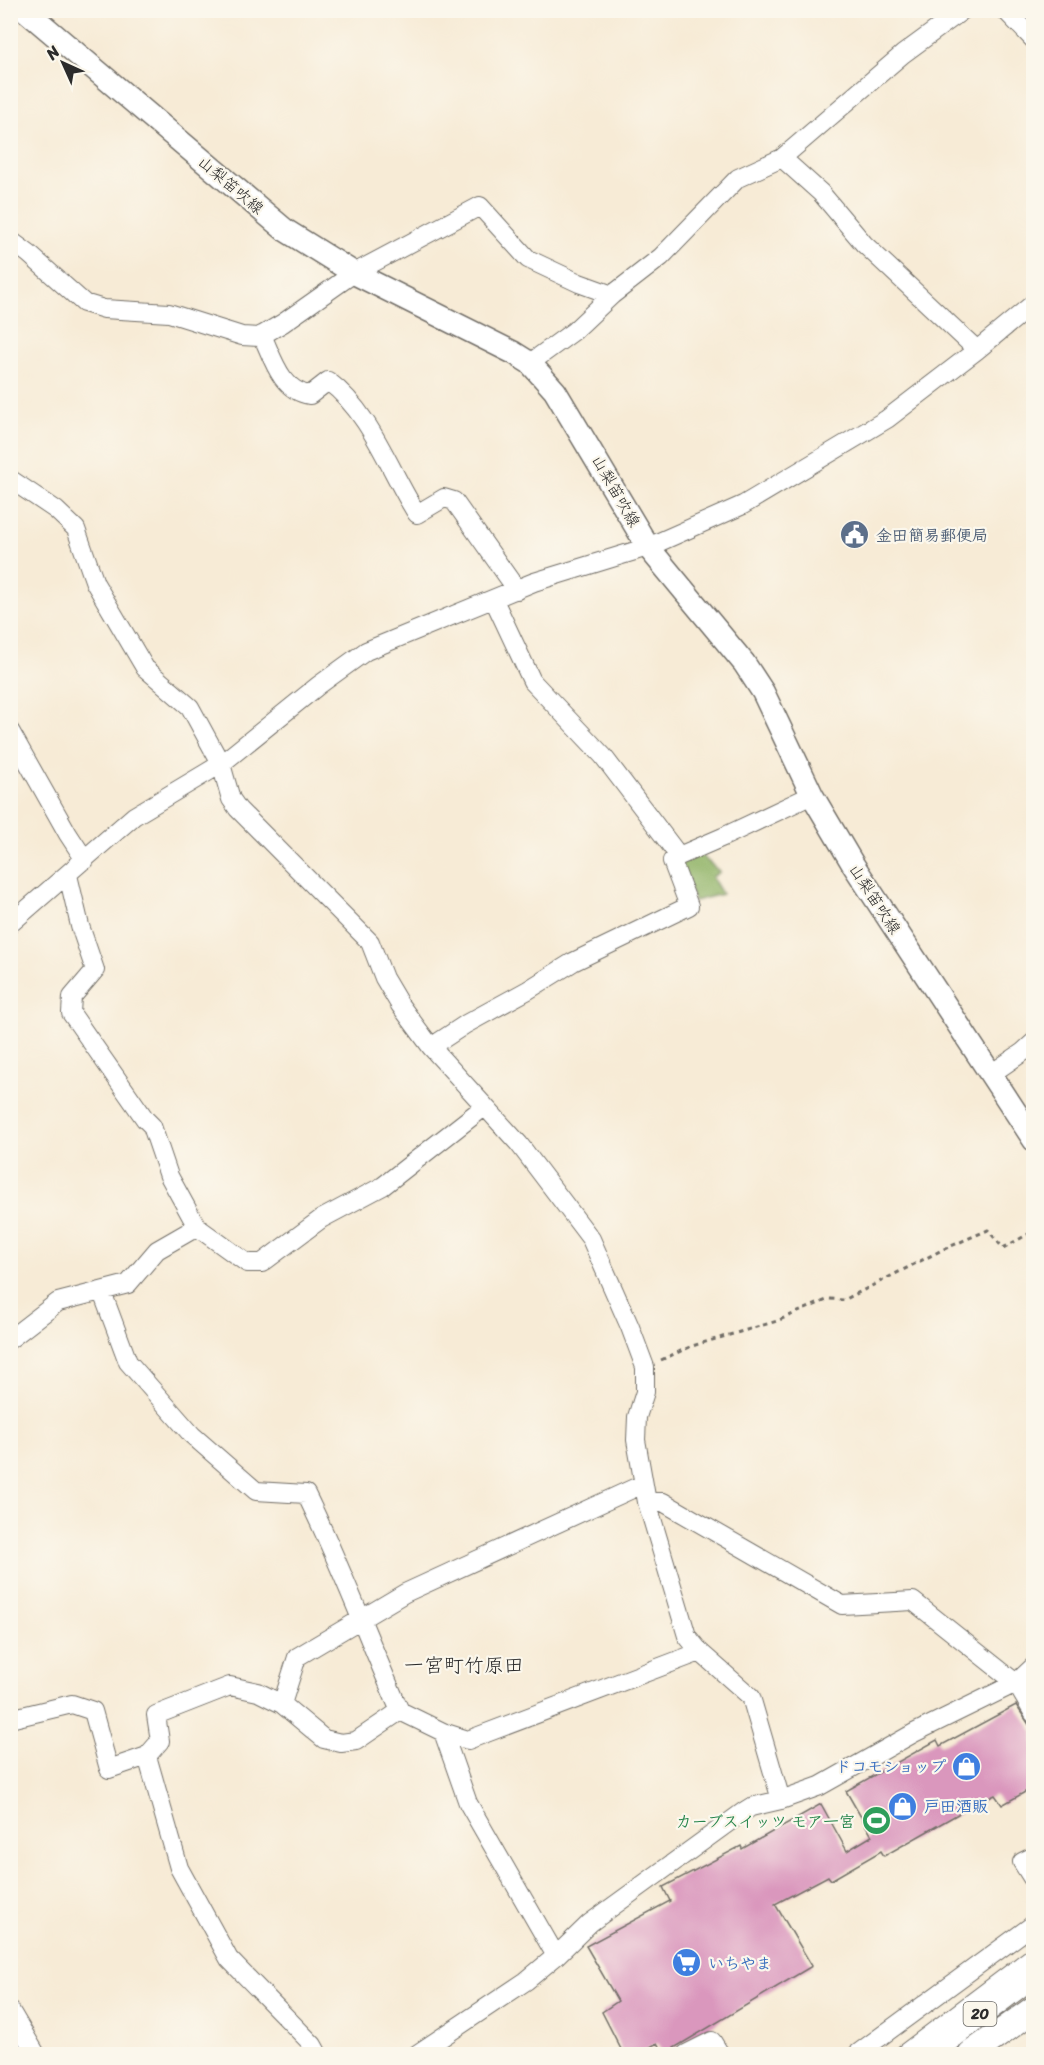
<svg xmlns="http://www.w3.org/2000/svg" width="1044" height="2065" font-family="Sriracha,'Klee One',sans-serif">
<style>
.forest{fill:#91b468;stroke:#5e704a;stroke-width:1.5}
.building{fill:#da97bd}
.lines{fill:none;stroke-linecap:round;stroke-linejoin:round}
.minor-casing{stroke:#726e67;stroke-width:20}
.major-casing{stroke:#726e67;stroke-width:25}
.highway-casing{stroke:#726e67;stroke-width:28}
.path{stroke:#726e67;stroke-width:3;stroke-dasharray:4.5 4.5;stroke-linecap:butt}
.minor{stroke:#fff;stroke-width:18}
.major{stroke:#fff;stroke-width:22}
.highway{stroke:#fff;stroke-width:26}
.labels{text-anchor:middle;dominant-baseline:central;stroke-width:4.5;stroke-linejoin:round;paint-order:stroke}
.shield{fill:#fbf7ec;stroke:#696865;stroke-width:1.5}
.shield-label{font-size:15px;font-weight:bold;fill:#2b2b2b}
.street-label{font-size:16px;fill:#2b2b2b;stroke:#fbf7ec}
.service-label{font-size:16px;font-weight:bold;fill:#4e5e75;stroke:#fbf7ec;text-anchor:start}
.shop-label{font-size:16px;font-weight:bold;fill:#366cbe;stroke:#fbf7ec;text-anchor:start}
.leisure-label{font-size:16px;font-weight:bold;fill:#27864d;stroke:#fbf7ec;text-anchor:end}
.quarter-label{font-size:20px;fill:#2b2b2b;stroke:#fbf7ec}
</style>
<rect width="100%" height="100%" fill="#fbf7ec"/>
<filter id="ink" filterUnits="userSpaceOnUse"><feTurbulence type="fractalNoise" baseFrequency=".0167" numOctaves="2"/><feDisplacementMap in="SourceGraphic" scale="12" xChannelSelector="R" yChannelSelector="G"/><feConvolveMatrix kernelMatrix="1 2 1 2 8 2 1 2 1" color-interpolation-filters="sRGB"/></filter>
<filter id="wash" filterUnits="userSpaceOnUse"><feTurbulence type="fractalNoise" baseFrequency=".008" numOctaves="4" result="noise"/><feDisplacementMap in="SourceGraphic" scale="24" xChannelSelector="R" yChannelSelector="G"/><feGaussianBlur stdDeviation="1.35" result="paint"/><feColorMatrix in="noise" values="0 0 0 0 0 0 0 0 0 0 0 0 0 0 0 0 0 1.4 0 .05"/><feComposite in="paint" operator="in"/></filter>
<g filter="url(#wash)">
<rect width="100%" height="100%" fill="#f7ebd6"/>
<path class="forest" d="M698,853L720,872L712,877L722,894L694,901L679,862Z"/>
<g id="blocks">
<path class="building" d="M1016,1705L1034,1732V1787L1002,1805L995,1795L972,1806L884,1856L881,1851L831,1880L828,1876L775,1904L812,1966L664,2054L657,2043L637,2055H624L602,2012L618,2001L586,1946L670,1901L663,1887L741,1846L742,1849L821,1804L847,1851L872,1836L846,1791L937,1740L940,1746Z"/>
</g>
</g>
<g filter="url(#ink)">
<use href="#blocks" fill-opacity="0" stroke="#726e67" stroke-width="1.5"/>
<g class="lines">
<defs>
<path id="minor" d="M1005,10L1034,40
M782,158L821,193L864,244L977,350
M10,240L29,254L84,303L104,309L169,313L242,336L259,337L283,323L354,273L480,206L528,259L579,283L612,295
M262,335C273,359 281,391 310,395L328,381C371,413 389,470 417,514L444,498L454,501L517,590
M530,363L574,331L612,295L661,257L738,178L782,158L903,54L963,10
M10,479L56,510L76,529L95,583L145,668L190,707L221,764L231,799L238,809L370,942L384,978L400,1005L431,1047L519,1144L591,1239L630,1327L645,1367V1392L637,1417L636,1440L647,1502L687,1636L700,1652L751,1697L781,1800
M494,600L532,681L603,756L679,856
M10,731L68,834L85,860
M68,875L80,926L95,970L72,997L71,1013L145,1119L152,1126L169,1176L197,1227
M10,924L134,816L221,764L319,685L366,651L534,582L648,547L743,505L887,419L977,350L1034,303
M431,1047L466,1024L528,990L573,962L689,906L672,861L679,856L723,837L812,795
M991,1074L1023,1052L1034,1042
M102,1292L128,1362L192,1435L256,1491L306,1494C341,1565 368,1639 400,1711L443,1732L468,1740L700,1652
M10,1339L58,1302L128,1284L157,1250L197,1227L247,1263H262L321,1219L383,1186L484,1107
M647,1502H663L842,1605L913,1601L1016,1683L1034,1714
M282,1704L297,1657L405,1593L643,1484
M10,1717L14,1718L72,1704L93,1711L109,1769L147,1756L160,1741L156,1715L230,1686L258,1692L282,1704L324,1739L341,1743L356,1741L400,1711
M443,1732L468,1803L556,1956
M147,1756L179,1868L229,1959L313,2045L318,2054
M1034,1856L1022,1862L1034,1881
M10,2010L36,2054
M417,2054L526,1981L556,1956L590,1923L743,1812L751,1807L781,1800L820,1786L914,1733L1016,1683L1034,1666
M686,2054L712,2041L720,2054
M857,2054L1034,1924
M904,2054L1034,1956"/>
<path id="major" d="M25,10L285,230L354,273L514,353L530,363L555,391L648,547L744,663L763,692L812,795L854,866L1034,1140"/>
<path id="highway" d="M927,2054L1034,1973
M971,2054L1034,2009"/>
</defs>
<use href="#minor" class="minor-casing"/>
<use href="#major" class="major-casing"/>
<use href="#highway" class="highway-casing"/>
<path class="path" d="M661,1360L692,1346L777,1321L829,1299L844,1300L944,1249L988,1230L1003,1248L1034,1231"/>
<use href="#minor" class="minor"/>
<use href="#major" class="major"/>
<use href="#highway" class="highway"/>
</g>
</g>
<defs>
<symbol id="civic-disc" viewBox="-11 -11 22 22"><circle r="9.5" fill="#5c6f8a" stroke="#fbf7ec"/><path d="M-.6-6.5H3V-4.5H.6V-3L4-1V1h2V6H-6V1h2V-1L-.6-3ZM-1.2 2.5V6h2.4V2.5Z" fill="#fff"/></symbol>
<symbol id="shop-disc" viewBox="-11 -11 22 22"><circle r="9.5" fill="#3f7fe0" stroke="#fbf7ec"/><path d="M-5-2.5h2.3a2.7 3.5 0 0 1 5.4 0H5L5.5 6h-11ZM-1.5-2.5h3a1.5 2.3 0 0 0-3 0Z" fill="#fff"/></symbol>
<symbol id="stadium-disc" viewBox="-11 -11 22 22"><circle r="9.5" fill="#2e9e5b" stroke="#fbf7ec"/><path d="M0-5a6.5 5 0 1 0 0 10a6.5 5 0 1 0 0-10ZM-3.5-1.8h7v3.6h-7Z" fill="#fff"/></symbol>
<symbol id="supermarket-disc" viewBox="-11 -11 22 22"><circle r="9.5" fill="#3f7fe0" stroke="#fbf7ec"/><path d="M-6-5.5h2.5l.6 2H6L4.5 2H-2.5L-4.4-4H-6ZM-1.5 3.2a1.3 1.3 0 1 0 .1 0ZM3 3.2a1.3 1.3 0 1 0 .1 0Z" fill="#fff"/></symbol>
</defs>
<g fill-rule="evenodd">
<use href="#civic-disc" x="838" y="518" width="33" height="33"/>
<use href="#shop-disc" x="950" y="1750" width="33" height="33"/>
<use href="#shop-disc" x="886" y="1790" width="33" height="33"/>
<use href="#stadium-disc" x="860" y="1804" width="33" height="33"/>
<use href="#supermarket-disc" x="670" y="1946" width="33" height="33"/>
</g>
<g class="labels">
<rect class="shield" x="963.5" y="2002" width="33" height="24" rx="4.5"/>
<g class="shield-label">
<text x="980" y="2014">20</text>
</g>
<g class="street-label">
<text transform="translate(231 185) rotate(40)">山梨笛吹線</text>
<text transform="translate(616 491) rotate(60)">山梨笛吹線</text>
<text transform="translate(875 899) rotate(57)">山梨笛吹線</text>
</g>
<g class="service-label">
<text x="876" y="535">金田簡易郵便局</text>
</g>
<g class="shop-label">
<text x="946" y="1766" text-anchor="end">ドコモショップ</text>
<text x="924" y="1806">戸田酒販</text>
<text x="708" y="1963">いちやま</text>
</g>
<g class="leisure-label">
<text x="855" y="1821">カーブスイッツ モア一宮</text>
</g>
<g class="quarter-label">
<text x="464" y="1665">一宮町竹原田</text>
</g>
</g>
<rect width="1044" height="2065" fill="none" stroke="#fbf7ec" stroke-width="36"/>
<g transform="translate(63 63) rotate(315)" stroke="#fbf7ec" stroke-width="4.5" paint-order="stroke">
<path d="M0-4.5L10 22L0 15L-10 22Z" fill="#2b2b2b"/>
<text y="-9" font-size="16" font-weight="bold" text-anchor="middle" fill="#2b2b2b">N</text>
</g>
</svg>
